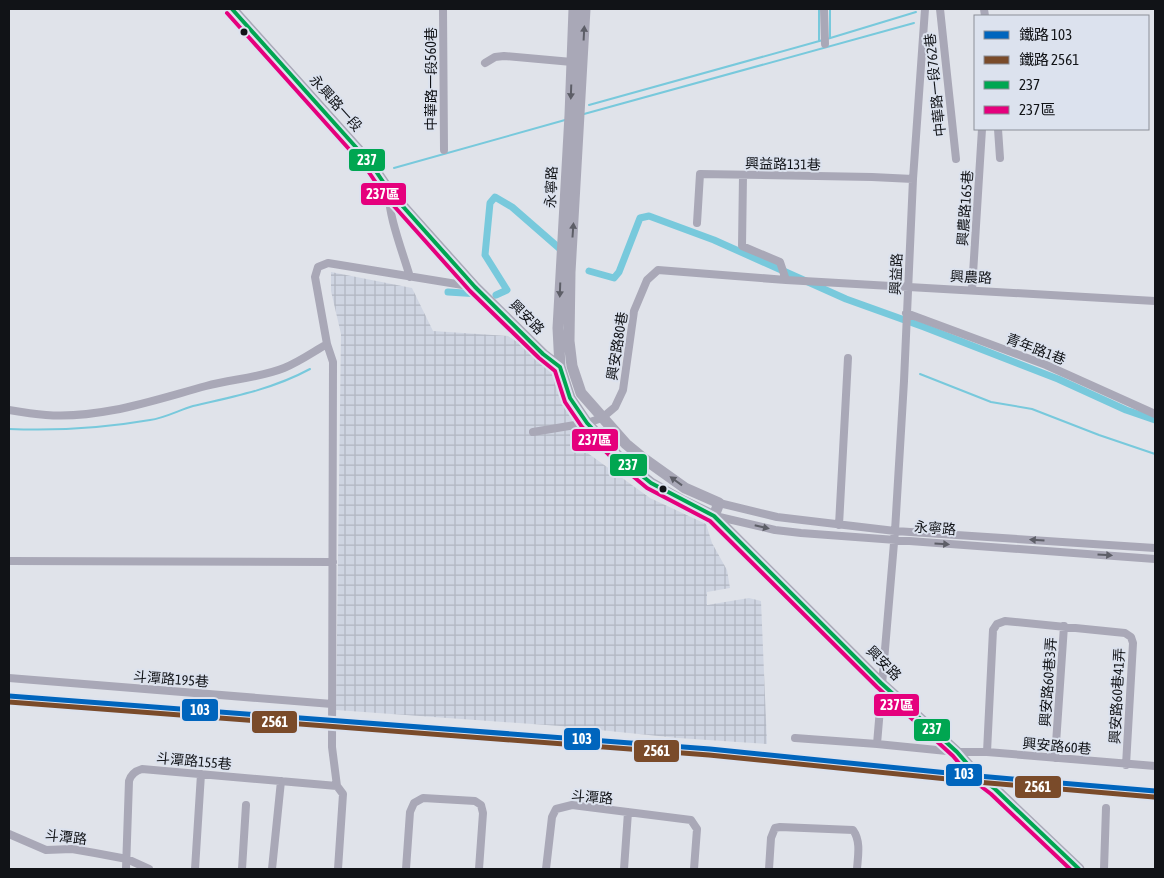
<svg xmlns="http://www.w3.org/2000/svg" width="1164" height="878" font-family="'Asap Condensed','Noto Sans TC',sans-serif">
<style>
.industrial{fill:url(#industrial-grid)}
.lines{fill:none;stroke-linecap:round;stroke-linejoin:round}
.stream{stroke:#78c9dc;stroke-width:2}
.canal{stroke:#78c9dc;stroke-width:7}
.street{stroke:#a9a8b7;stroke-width:8}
.secondary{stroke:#a9a8b7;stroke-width:11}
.bus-1-casing{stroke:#dce2ee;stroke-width:8}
.bus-2-casing{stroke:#dce2ee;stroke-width:8}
.bus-1{stroke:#00a651;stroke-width:4}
.bus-2{stroke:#e5007d;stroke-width:4}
.rail-1-casing{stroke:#dce2ee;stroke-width:9}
.rail-2-casing{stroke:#dce2ee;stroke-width:9}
.rail-1{stroke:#0065bd;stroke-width:5}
.rail-2{stroke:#7a4b2a;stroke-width:5}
.oneway{fill:#5d5e67}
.bus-dot{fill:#111317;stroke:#dce2ee;stroke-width:2}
.labels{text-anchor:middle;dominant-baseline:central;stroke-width:4;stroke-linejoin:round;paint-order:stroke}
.street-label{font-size:14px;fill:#111317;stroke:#dce2ee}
.line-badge{stroke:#dce2ee;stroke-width:2}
.badge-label{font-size:14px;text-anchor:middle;font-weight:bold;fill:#fff}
</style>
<defs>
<pattern id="industrial-grid" width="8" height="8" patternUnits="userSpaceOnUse" patternTransform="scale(1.25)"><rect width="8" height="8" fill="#cfd5e2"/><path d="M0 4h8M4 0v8" fill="none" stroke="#b1b6c1"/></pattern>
</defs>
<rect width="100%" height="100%" fill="#e0e3ea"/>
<path class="industrial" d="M331,272L412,288L433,331L508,336L553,365L582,449L650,498L706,524L712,543L727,570L730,588L707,592V605L749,598L761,601L767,744L678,738L560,726L336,710L341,334L331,291Z"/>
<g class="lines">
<path class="stream" d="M830,38V9
M827,39L916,12
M819,41V9
M589,105L823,40
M584,114L914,23
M394,168L565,120
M920,374L991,402L1032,409L1099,435L1155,454
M9,429C56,431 104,428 150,420C165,418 179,410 193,406C233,397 273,389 310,369"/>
<path class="canal" d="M589,271L614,278L619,272L640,218L649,216L714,240L846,299L924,327L1058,379L1126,410L1155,420
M448,292L480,294
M496,295L507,290L485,255L490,203L495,197L512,207L559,248"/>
<path class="street" d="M443,9L444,150
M824,9L825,44
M940,9L956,159
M984,9L985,16
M485,63L495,57L504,56L572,62
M998,129L1000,158
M743,176L742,246L780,262L786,280
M390,192C385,207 405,259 410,277
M697,223L700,174L872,177L913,179
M972,290L982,129
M906,313L1046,365L1155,414
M327,344L333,362L332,747L337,786L343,794L338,869
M9,410C21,412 34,414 46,415C101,419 154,400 206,386C232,379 259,378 284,368C299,362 313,352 327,344L315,277L318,267L328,263L475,287
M533,432L587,423L602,418L615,407L623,390L634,311L647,280L658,270L786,280L1155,301
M719,503L777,517L895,531L1155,548
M715,516L775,530L801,533L1155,559
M839,525L848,358
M9,561L333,562
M9,678L332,704
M795,738L877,744L957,752H987L1155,766
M877,744L895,531L904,381L913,179L925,9
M987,752L993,630L997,624L1005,621L1125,633L1131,637L1133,643L1126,765
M1055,758L1064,626
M9,834L46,850L72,849L95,853L127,859L149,869
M126,869L129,781C131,774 135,771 142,769L337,786
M195,869L201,774
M242,869L246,805
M272,869L281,781
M406,869L410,812L414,803L423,798L475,801L481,805L483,813L479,869
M546,869L552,817L556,809L572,805L691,820L697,829L694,869
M624,869L628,812
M769,869L771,838L775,828L780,827L853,830C861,841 858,856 857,869
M1104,869L1106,808"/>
<path class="secondary" d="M232,9L371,164L390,192L475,287L543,354L560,367L570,398L587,423L606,444L620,458L651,483L683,501L714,516L881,683L957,752L978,776L995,789L1079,869
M585,9L570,272L569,341L572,366L581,393L626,444L643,458L685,488L719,503L714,516
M560,367L558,328L570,115L574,9"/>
<defs>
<path id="bus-1" d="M232,9L371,164L390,192L475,287L543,354L560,367L570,398L587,423L620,458L651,483L714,516L881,683L957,752L978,776L995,789L1079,869"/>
<path id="bus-2" d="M227,13L366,168L385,196L470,291L539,358L555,371L565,402L582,427L616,462L647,488L710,521L877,687L953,756L974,781L991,794L1070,869"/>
</defs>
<use href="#bus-1" class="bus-1-casing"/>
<use href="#bus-2" class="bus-2-casing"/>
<use href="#bus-1" class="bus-1"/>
<use href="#bus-2" class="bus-2"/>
<defs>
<path id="rail-1" d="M9,696L710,749L978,776L1155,791"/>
<path id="rail-2" d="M9,702L709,755L977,782L1154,797"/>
</defs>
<use href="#rail-1" class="rail-1-casing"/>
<use href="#rail-2" class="rail-2-casing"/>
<use href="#rail-1" class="rail-1"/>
<use href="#rail-2" class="rail-2"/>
</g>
<defs><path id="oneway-solid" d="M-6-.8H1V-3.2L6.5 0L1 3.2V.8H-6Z" transform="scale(1.25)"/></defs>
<g class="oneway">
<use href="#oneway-solid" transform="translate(584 33) rotate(-87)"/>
<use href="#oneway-solid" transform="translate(571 92) rotate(92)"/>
<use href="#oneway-solid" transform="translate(573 230) rotate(-86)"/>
<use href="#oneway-solid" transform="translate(560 290) rotate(92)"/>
<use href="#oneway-solid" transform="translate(676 481) rotate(-144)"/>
<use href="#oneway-solid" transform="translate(762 527) rotate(13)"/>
<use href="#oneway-solid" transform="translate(1037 540) rotate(-176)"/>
<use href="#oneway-solid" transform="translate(942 544) rotate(4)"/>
<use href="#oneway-solid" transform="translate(1105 555) rotate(4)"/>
</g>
<g class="bus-dot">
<circle cx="244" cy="32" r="4.5"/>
<circle cx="663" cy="489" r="4.5"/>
</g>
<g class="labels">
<g class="street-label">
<text transform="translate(431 79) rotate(-90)">中華路一段560巷</text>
<text transform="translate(935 85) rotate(-96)">中華路一段762巷</text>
<text transform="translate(336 103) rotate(48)">永興路一段</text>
<text transform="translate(783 164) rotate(1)">興益路131巷</text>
<text transform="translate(551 187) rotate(-87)">永寧路</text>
<text transform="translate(965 208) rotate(-86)">興農路165巷</text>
<text transform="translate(896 274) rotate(-87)">興益路</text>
<text transform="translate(971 277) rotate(3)">興農路</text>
<text transform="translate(527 317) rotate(45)">興安路</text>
<text transform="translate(617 346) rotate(-81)">興安路80巷</text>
<text transform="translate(1036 349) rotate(21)">青年路1巷</text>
<text transform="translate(935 528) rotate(4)">永寧路</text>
<text transform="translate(884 663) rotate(45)">興安路</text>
<text transform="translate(171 679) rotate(4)">斗潭路195巷</text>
<text transform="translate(1048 682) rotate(-86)">興安路60巷3弄</text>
<text transform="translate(1117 696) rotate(-87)">興安路60巷41弄</text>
<text transform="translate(1057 746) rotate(5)">興安路60巷</text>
<text transform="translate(194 761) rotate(5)">斗潭路155巷</text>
<text transform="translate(592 797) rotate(4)">斗潭路</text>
<text transform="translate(66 837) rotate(6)">斗潭路</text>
</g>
</g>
<g class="line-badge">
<rect x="348" y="148" width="38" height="24" rx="5" fill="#00a651"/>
<rect x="360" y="182" width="47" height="24" rx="5" fill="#e5007d"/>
<rect x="571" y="428" width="48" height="24" rx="5" fill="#e5007d"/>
<rect x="609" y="453" width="39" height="24" rx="5" fill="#00a651"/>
<rect x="873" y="693" width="47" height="24" rx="5" fill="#e5007d"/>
<rect x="181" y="698" width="38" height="24" rx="5" fill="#0065bd"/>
<rect x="251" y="710" width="47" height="24" rx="5" fill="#7a4b2a"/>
<rect x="913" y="718" width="38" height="24" rx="5" fill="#00a651"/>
<rect x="563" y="727" width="38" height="24" rx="5" fill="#0065bd"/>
<rect x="633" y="739" width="47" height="24" rx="5" fill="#7a4b2a"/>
<rect x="945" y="763" width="38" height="24" rx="5" fill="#0065bd"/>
<rect x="1014" y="775" width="48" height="24" rx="5" fill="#7a4b2a"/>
</g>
<g class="badge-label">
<text x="367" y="165">237</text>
<text x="383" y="199">237區</text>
<text x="595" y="445">237區</text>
<text x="628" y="470">237</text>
<text x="897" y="710">237區</text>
<text x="200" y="715">103</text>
<text x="275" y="727">2561</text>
<text x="932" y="734">237</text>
<text x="582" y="744">103</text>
<text x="657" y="756">2561</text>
<text x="964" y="779">103</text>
<text x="1038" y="792">2561</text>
</g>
<rect width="1164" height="878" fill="none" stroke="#111317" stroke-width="20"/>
<rect x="974" y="15" width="175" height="115" fill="#dce2ee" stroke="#8b8f98"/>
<rect x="984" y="31" width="25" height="8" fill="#0065bd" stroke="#8b8f98"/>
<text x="1019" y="40" font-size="15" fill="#111317">鐵路 103</text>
<rect x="984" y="56" width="25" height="8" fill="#7a4b2a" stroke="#8b8f98"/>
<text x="1019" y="65" font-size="15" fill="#111317">鐵路 2561</text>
<rect x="984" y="81" width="25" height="8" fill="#00a651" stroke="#8b8f98"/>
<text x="1019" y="90" font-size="15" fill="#111317">237</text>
<rect x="984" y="106" width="25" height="8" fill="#e5007d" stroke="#8b8f98"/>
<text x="1019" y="115" font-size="15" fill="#111317">237區</text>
</svg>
